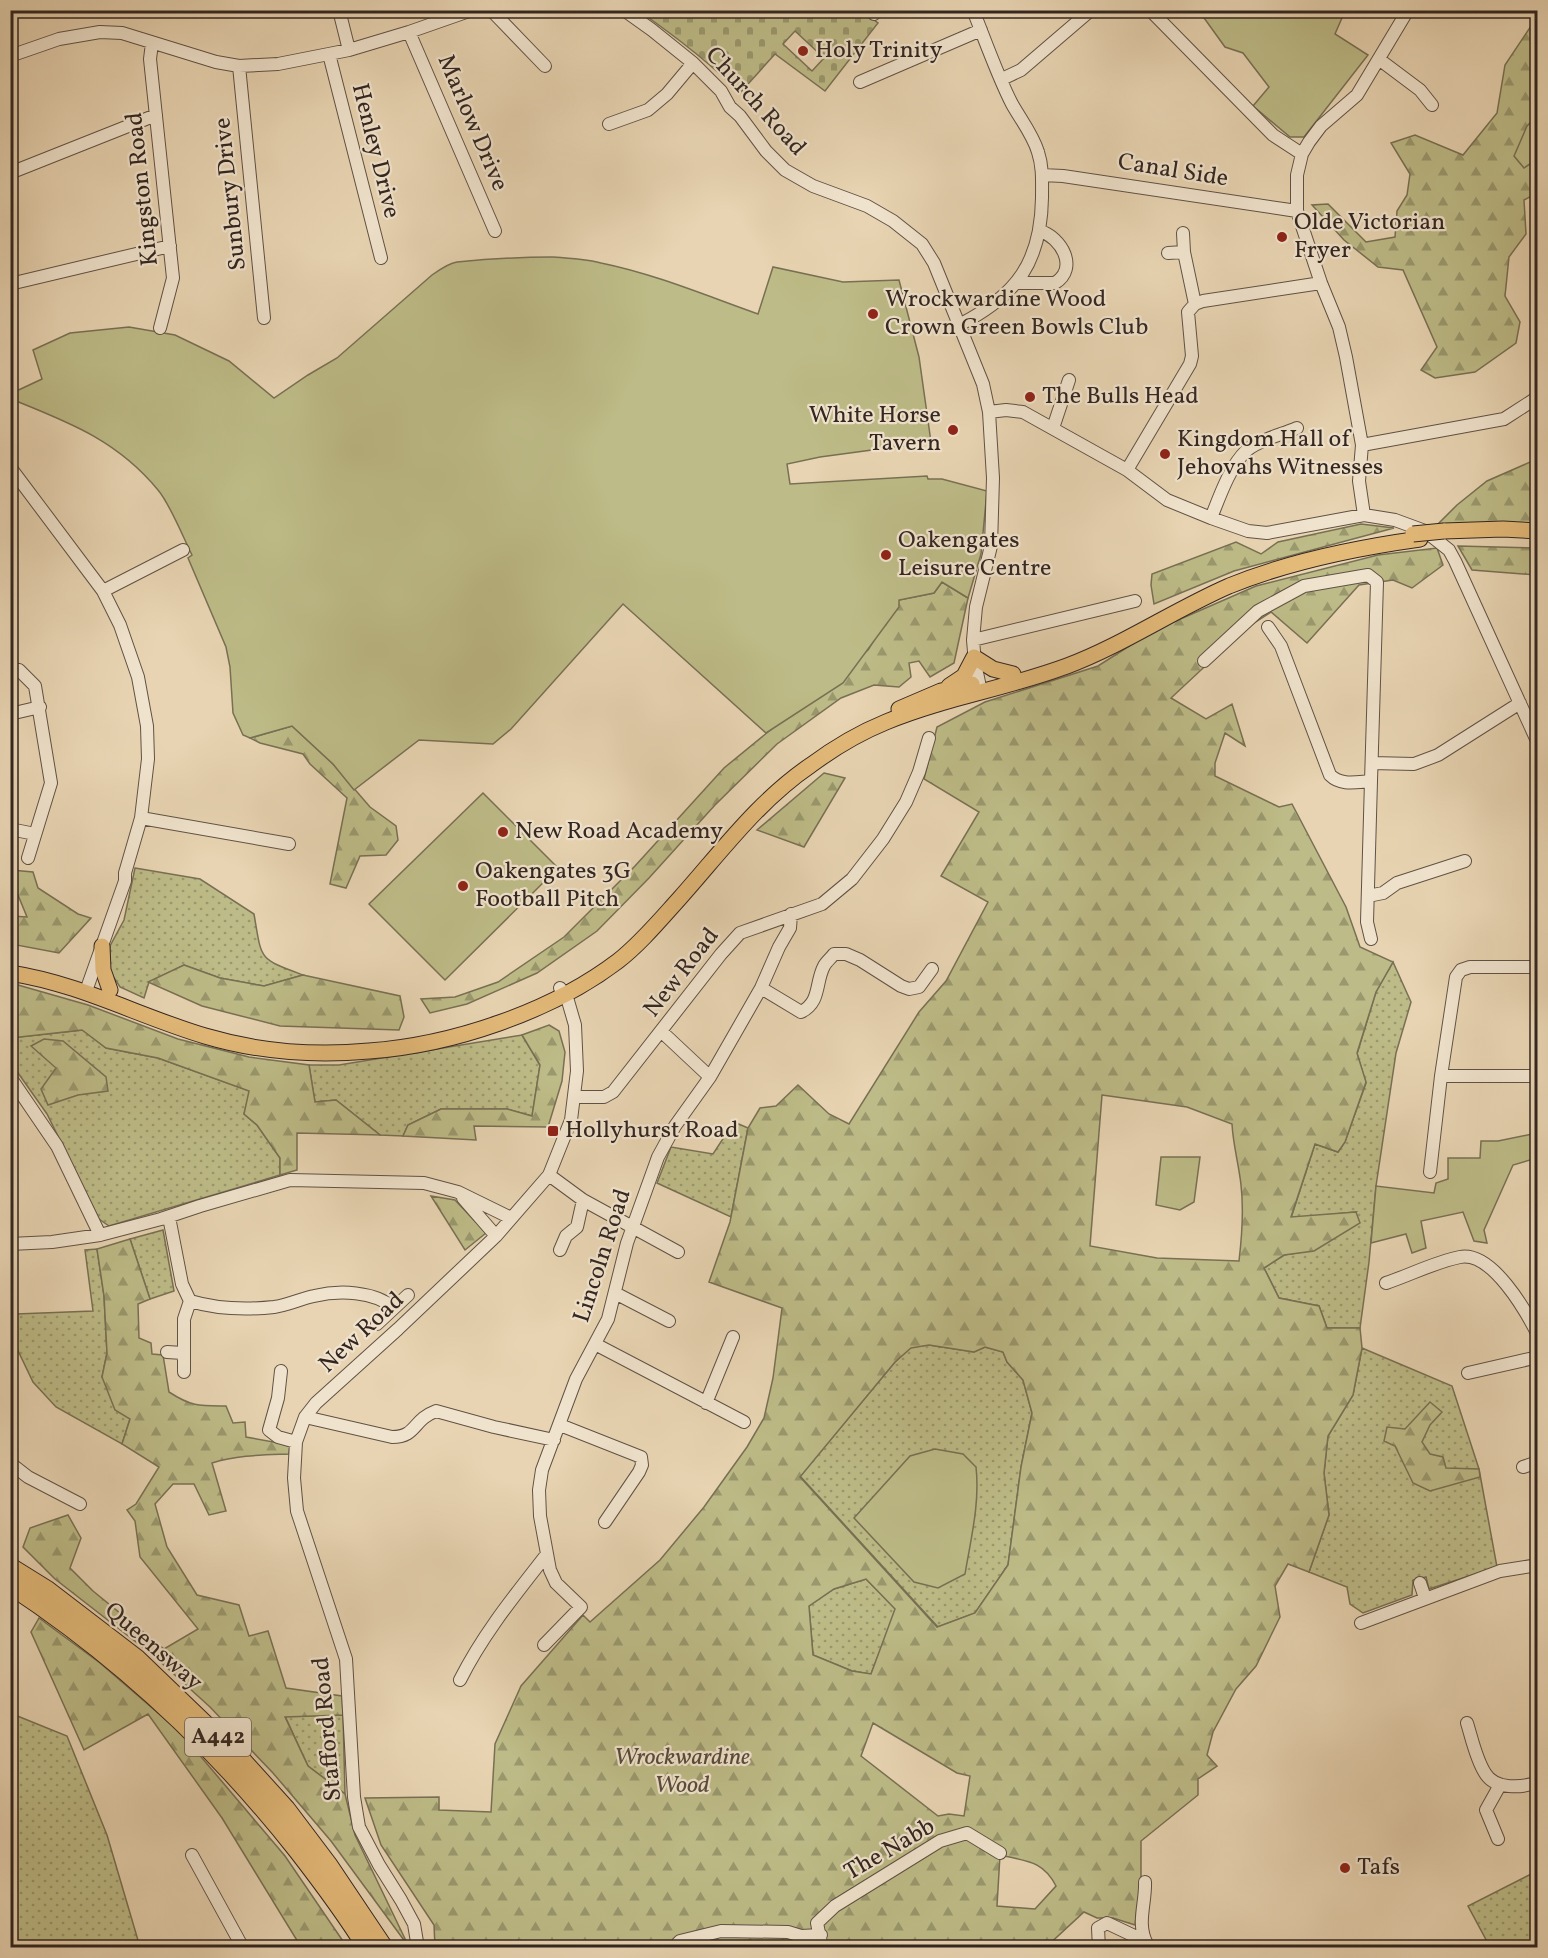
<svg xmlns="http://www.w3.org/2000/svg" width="1548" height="1958" font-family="Vollkorn,serif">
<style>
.grass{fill:url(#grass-dots);stroke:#787054;stroke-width:1.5}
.forest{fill:url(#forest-firs);stroke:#787054;stroke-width:1.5;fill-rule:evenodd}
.cemetery{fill:url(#cemetery-stones);stroke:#787054;stroke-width:1.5;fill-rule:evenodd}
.green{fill:#bdbb87;stroke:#787054;stroke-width:1.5}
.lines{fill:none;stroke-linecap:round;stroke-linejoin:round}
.minor-casing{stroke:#605245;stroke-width:14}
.major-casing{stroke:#332621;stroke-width:17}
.highway-casing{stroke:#332621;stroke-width:20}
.minor{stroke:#f0e3cd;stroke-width:12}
.major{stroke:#e4ba79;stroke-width:15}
.highway{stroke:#e4ba79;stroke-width:18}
.major-bridge-casing{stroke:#332621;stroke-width:17;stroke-linecap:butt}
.major-bridge{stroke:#e4ba79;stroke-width:15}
.poi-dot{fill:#8f2418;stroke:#f0e3cd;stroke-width:2}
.labels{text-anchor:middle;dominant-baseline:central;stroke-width:4.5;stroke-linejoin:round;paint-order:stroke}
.shield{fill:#f0e3cd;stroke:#6c5f55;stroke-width:1.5}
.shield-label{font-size:22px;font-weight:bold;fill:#332621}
.poi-label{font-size:24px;fill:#332621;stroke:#f0e3cd;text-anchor:start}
.street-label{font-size:24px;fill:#332621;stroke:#f0e3cd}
.park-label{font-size:24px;font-style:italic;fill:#564b3a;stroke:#f0e3cd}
</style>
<defs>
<pattern id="grass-dots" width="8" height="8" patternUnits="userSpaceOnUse" patternTransform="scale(1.5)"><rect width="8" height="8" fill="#bdbb87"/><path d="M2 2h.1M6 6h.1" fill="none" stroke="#9a986e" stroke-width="1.8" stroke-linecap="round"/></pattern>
<pattern id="forest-firs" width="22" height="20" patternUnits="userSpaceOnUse" patternTransform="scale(1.5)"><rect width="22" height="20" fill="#bdbb87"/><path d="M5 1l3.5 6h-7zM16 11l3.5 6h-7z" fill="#9a986e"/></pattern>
<pattern id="cemetery-stones" width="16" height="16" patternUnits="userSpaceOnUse" patternTransform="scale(1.5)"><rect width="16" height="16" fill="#bdbb87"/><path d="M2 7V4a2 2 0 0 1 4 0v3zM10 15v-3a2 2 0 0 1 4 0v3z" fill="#9a986e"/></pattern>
</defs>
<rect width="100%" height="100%" fill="#e8d4b2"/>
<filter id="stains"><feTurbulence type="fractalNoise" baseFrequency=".00333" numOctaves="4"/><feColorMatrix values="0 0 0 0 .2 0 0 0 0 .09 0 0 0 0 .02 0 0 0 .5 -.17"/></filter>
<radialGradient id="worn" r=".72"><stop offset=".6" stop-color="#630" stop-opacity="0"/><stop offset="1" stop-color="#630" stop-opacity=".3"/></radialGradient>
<path class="grass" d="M135,868L200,879L254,914C262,961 258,958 303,975L264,986L220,978L184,965L149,982L144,998L120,987L109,970L110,946L124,920Z
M1393,962L1411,1002L1396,1053L1376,1186L1369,1262L1360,1328H1327L1319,1306L1279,1298L1264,1268L1284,1255L1314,1250L1356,1212L1291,1218L1315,1144L1338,1152L1345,1142L1366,1083L1357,1054L1376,992Z
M83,1030L106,1048L158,1058L250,1091L244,1114L257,1125L280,1158V1175L109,1226L99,1219L47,1114L11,1063L10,1038Z
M522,1035L540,1065L532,1116L507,1109H441L408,1125L403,1136L380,1135L336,1100L315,1102L309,1065H339Z
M734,1122L748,1128L731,1217L657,1183L671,1147L713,1154Z
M163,1230L174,1291L150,1299L130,1239Z
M97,1249L104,1296L107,1353L102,1377L130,1419L122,1444L56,1407L33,1382L11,1336L10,1304L16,1314L93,1311L85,1250Z
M929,1345L974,1352L985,1347L1003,1352L1007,1362L1023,1380L1032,1413L1021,1467L1008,1565L975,1613L938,1627L800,1476L895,1362L911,1347Z
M1362,1348L1452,1386L1479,1469L1497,1567L1429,1589L1426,1577L1413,1580L1412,1595L1363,1613L1350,1604L1347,1587L1309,1572L1329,1515L1324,1473L1328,1436L1353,1395Z
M866,1579L896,1609L871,1674L852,1671L813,1655L809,1606L834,1589Z
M10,1713L67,1736L107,1835L140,1947H15L11,1939Z
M343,1715L345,1794L308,1766L285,1716Z
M1537,1871V1947H1490L1468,1906Z"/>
<path class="forest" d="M1537,22V193L1524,200L1526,234L1509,257L1505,296L1520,322L1516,343L1475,372L1435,378L1421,370L1437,347L1403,270L1378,267L1344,240L1312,205L1328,204L1366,242L1395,237L1397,211L1407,195L1410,174L1391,143L1415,135L1463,155L1497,113L1505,65L1531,26Z
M1537,459V524L1437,525L1457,505L1487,481Z
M1361,524L1394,528L1234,571L1154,604L1151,585L1152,574L1236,542L1261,554L1278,542Z
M1458,546L1537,548V575L1472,570Z
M1437,548L1443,565L1412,588L1393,580L1359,585L1307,643L1271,612L1246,628L1171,698L1206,719L1232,704L1245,746L1225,733L1215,763V776L1279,807L1292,804L1346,907L1360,947L1393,962L1376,992L1357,1053L1366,1082L1345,1142L1338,1152L1315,1144L1291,1217L1356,1212L1360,1223L1314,1251L1284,1255L1264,1268L1279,1298L1319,1306L1327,1328H1360L1362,1348L1353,1395L1328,1436L1324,1473L1329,1515L1309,1572L1288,1564L1275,1586L1280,1617L1256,1666L1236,1689L1213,1732L1207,1755L1217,1766L1198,1779V1795L1141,1841V1878L1135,1925L1113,1918H1097L1084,1912L1045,1948L435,1947L434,1925L381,1845L365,1798L439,1797V1810L491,1812L495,1744L521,1686L583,1615L590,1622L660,1560L704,1507L747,1447L764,1418L773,1378L782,1308L709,1282L730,1222L748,1128L760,1108L776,1106L798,1085L829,1114L849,1124L919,1012L946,981L988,902L941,876L979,812L924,779L937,727L985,702L1098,666L1153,631L1256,586L1378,555ZM1102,1095L1187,1107L1232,1124C1233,1145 1239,1165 1241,1185C1244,1211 1242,1236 1239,1261L1157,1258L1090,1246ZM929,1345L974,1352L985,1347L1003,1352L1007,1362L1023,1380L1032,1413L1021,1467L1008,1565L975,1613L937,1627L800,1477L895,1362L911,1348ZM866,1579L895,1609L871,1674L852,1671L813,1655L809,1606L834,1589ZM873,1723L957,1773L970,1776L964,1816L949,1814L938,1816L861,1756ZM1000,1855C1025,1861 1043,1860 1056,1886L1035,1909L997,1906Z
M942,582L968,598L954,663L930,677L919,661L909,663L911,677L899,687L874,685L841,698L777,744L715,805L649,878L597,931L537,973L467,1004L430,1013L421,999L455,997L498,982L564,937L635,866L724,768L868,650L899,600L934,593Z
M292,726L333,764L370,807L396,826L398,840L386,855L360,856L346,888L330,884L347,798L310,764L303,754L260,743L250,738Z
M824,773L845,778L804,847L757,830Z
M11,870L33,872L38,888L78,914L91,918L59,953L11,944V916L27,917L11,878Z
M184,965L220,978L264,986L303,975L400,996L404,1017L399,1030L280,1026L202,1006L148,982Z
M11,983L88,1005L178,1039L249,1057L309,1065L315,1102L336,1100L380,1135L297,1133V1170L280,1175V1158L257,1125L244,1114L249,1091L158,1058L106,1048L82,1030L11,1038Z
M549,1025L559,1031L565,1052L562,1081L548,1127L474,1126L476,1140L403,1136L408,1125L441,1109H507L532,1116L540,1065L522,1035Z
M44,1039L63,1041L106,1077L108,1091L78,1095L48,1105L41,1089L56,1068L31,1046Z
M431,1196L455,1200L486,1233L465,1250Z
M130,1239L150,1299L138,1304L139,1338L151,1343L152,1354L163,1355L169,1392C192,1407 200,1406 226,1406L233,1423L245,1422L246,1437L290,1445L289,1454C264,1455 237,1455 212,1463L226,1511L209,1515L194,1484H173L155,1504L167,1547L197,1595L239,1605L249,1636L268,1631L286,1688L342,1696L343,1715L285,1717L308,1766L345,1794L355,1835L409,1947L331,1841L273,1773L210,1707L154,1656L55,1579L23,1547L30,1528L68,1515L81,1538L70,1568L93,1591L164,1649L198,1629L140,1557L135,1521L127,1510L136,1504L159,1467L122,1444L130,1419L115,1410L102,1377L107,1353L104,1296L97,1249Z
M1430,1402L1442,1412L1430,1425L1422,1442L1430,1454L1443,1457L1446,1468L1479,1469L1480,1477L1430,1491L1413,1483L1395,1446L1384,1441L1387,1427L1405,1429Z
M39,1618L100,1663L180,1732L285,1856L347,1947H301L222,1818L148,1714L84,1750L31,1632Z"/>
<path class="cemetery" d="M639,11H862L878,23L825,91L775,54L740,93C709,62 675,36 639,11ZM795,31L824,58L812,71L783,44Z"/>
<path class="green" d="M1264,10L1276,12L1282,10L1345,11L1335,34L1368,55L1304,137H1290L1253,106L1269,87L1243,53L1225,47L1199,11Z
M1537,116V159L1524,168L1514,156L1527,126Z
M551,257C567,258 585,259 601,263C655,274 707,296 758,314L773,267L843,282L899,280L919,357L931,442L820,457L787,464L790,484L927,476L928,479H942L987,491L981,554L968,598L942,582L934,593L899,600V607L843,683L766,733L623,604L511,729L493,744L419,740L354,790L333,764L292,726L250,738L243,735L233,713L230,667L226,647L188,558L192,555C183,537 170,504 158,490C117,440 68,422 11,399L10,394L42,379L33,350L70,333L129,327L175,335L229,361L274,398L308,375L337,358L432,275C439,270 449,263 457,262C488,259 519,257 551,257Z
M483,793L558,868L445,980L369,904Z
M1537,1133V1158L1513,1165L1484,1230L1487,1243L1474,1241L1463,1212L1421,1221L1426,1248L1412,1253L1406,1234L1371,1243L1376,1186L1434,1193L1436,1183L1448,1179V1158H1480L1481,1141H1498Z
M1161,1157H1200L1194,1202L1180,1210L1156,1205Z
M935,1449L963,1454L976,1467C980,1503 971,1538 965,1574L938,1588L914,1582L854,1518L910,1456Z"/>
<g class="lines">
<defs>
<path id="minor" d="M339,10L349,50
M491,10L545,66
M624,10L652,30L693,63L721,91L730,107L740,116L766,151L785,170L813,186L867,206L893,221L922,244L934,263L983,384L989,412L993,478L991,546L976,607L973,640L975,663L981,692
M1150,10L1273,135L1302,154
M874,14L876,10
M409,32L495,231
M152,43L150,59L173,278L160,328
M329,54L381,258
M10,56L59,39L100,32L122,33L216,62L239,66L278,64L349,50L409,32L472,10
M1380,60L1420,90L1432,105
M239,66L264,318
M1002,79L1021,70L1091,10
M860,82L981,30
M609,124L648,110L667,94L693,63
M10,173L156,115
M1042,175L1063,176L1297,211
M1168,253L1184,252
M1016,283H1055C1079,268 1061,237 1040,231
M10,284L170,246
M1195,304L1203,301L1321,283
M961,324C1017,295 1041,262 1042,198C1042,182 1043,167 1038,152C1033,135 1021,120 1012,104C998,77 985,40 973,10
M989,412L1006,410L1023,412L1127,470L1167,500L1211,518L1248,531L1267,533L1364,515L1395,520L1425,531L1449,550L1455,561L1538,743
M1053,428L1069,380
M1362,445L1504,419L1538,397
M10,467L103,591L120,625L138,677L147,726L148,759L141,818L125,873V881L86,991
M1127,470L1190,364L1192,356L1188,312L1195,304L1184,252L1183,233
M1364,515L1359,481L1362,445L1346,357L1339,327L1321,283L1297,211V175L1302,154L1309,142L1321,126L1357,95L1408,10
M1211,518C1219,498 1230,466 1246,451C1258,440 1281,435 1297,428
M103,591L183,550
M973,640L1135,601
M1204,661L1258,611L1304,586L1368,575L1377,582L1371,781C1356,782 1341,786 1330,775L1281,646L1268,627
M10,669L19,670L35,686L51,783L28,858
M10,714L40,707
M1372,763L1414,764L1438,755L1520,703
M1371,781L1367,922L1371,939
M141,818L289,844
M10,829L35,834
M1368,896L1383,893L1397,883L1465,861
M761,988L801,1012C821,1002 815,983 824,966C826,962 831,958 834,954H846L860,960L901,986L909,989L919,987L932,969
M662,1032L710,1077
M1441,1076H1533L1538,1073
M10,1077L57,1146L100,1235
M575,1097H604L613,1092L721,954L740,933L822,904L852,879L883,839L906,802L919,772L929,738
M1430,1172L1441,1076L1456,977L1461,970L1470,967H1538
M549,1175L583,1200L678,1252
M463,1198L496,1236
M169,1217L182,1284L190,1301L184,1319V1372
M10,1244L52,1242L100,1235L161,1219L200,1206L290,1180L424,1183L458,1192L511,1218
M560,1250L566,1236L577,1227L583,1200
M1386,1283C1410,1275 1435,1262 1460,1257C1492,1251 1526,1311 1538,1335
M615,1293L669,1321
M190,1301C217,1309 246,1310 274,1307C288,1305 300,1299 314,1296C339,1290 374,1291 394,1308
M377,1324L408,1295
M595,1344L744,1422
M167,1352L183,1353
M281,1371L278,1398L269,1430L278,1437L296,1442
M1468,1373L1538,1357
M706,1403L733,1337
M305,1417L392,1437C417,1437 412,1420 436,1411L494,1427L554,1440
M560,1425L641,1457L642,1465L639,1472L605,1522
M10,1463L28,1477L80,1504
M1523,1467L1538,1462
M1420,1583L1425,1598
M1361,1623L1500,1571L1538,1565
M544,1645L581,1607L556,1583L550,1570L540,1516L539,1490L542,1470L576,1379L608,1319L627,1243L658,1157L675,1126L710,1077L761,988L779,947L790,928L791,914
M460,1680C483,1634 515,1595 547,1554
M1467,1723C1472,1739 1476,1759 1485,1773C1495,1790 1522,1788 1538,1782
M1498,1839L1486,1810L1500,1785
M192,1855L243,1948
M1145,1882C1146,1903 1136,1924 1147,1944
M418,1948L414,1924L401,1900L379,1865L359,1827L354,1797L346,1659L297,1511L294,1478L296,1442L305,1417L316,1403L398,1329L496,1236L549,1175L571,1120L577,1071L575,1025L568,1001L560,988
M673,1948L680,1941L721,1931L788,1932L801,1936L821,1935
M822,1948L817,1923L835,1906L940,1841L967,1833L1000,1853
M1099,1948L1098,1928L1107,1923L1145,1941"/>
<path id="major" d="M1444,531L1503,529L1538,531
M949,686L964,676L974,657L993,669L1013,674
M899,709L941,691L972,684
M102,946L103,970L110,990
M10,973C81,984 138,1016 205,1036C259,1052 313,1056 369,1051C452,1045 551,1012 618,961C640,944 660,920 679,899C721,852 758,801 811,765C834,748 859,733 886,722C944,698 1008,688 1067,666C1123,645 1174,610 1229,586C1290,561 1355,548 1420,539"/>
<path id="highway" d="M10,1567L47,1590L137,1659L239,1757L286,1809L329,1866L384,1948
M10,1585C121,1658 216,1747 298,1851C322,1882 346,1914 367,1948"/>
</defs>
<use href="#minor" class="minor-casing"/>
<use href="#major" class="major-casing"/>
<use href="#highway" class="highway-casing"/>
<use href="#minor" class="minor"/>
<use href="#major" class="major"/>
<use href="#highway" class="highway"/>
<defs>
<path id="major-bridge" d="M1413,534L1444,531"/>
</defs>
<use href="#major-bridge" class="major-bridge-casing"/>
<use href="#major-bridge" class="major-bridge"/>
</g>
<g class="poi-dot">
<circle cx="803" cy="51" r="6"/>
<circle cx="1282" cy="237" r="6"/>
<circle cx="873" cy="314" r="6"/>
<circle cx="1030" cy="397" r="6"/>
<circle cx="953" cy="430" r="6"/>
<circle cx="1165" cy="454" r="6"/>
<circle cx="886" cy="555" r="6"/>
<circle cx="503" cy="832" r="6"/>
<circle cx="463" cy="886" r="6"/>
<rect x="547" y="1125" width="12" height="12" rx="3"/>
<circle cx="1345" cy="1868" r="6"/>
</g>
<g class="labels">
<rect class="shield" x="185" y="1718" width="66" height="38" rx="4.5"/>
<g class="shield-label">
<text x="218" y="1737">A442</text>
</g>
<g class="poi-label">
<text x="815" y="51">Holy Trinity</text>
<text x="1294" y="223">Olde Victorian<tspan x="1294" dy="28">Fryer</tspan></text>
<text x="885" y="300">Wrockwardine Wood<tspan x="885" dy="28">Crown Green Bowls Club</tspan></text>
<text x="1042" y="397">The Bulls Head</text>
<text x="941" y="416" text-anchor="end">White Horse<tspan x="941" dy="28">Tavern</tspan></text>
<text x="1177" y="440">Kingdom Hall of<tspan x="1177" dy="28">Jehovahs Witnesses</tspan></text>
<text x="898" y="541">Oakengates<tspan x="898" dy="28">Leisure Centre</tspan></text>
<text x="515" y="832">New Road Academy</text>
<text x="475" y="872">Oakengates 3G<tspan x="475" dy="28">Football Pitch</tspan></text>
<text x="565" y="1131">Hollyhurst Road</text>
<text x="1357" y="1868">Tafs</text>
</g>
<g class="street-label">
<text transform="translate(755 102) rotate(48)">Church Road</text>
<text transform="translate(472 123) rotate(67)">Marlow Drive</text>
<text transform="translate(375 151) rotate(76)">Henley Drive</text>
<text transform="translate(1173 171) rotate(9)">Canal Side</text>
<text transform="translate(143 189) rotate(-96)">Kingston Road</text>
<text transform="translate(231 194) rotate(-96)">Sunbury Drive</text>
<text transform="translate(682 973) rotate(-52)">New Road</text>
<text transform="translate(603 1256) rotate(-72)">Lincoln Road</text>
<text transform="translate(362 1333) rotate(-43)">New Road</text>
<text transform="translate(153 1647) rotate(41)">Queensway</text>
<text transform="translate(328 1729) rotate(-95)">Stafford Road</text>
<text transform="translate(890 1850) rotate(-30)">The Nabb</text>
</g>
<g class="park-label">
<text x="682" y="1758">Wrockwardine<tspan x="682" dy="28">Wood</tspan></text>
</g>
</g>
<rect width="1548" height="1958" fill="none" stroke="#e8d4b2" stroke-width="36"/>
<rect x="12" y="12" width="1524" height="1934" fill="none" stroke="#332621" stroke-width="3"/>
<rect x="18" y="18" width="1512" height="1922" fill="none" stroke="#332621" stroke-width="1.5"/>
<rect width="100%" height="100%" filter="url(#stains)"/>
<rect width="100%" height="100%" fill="url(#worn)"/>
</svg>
